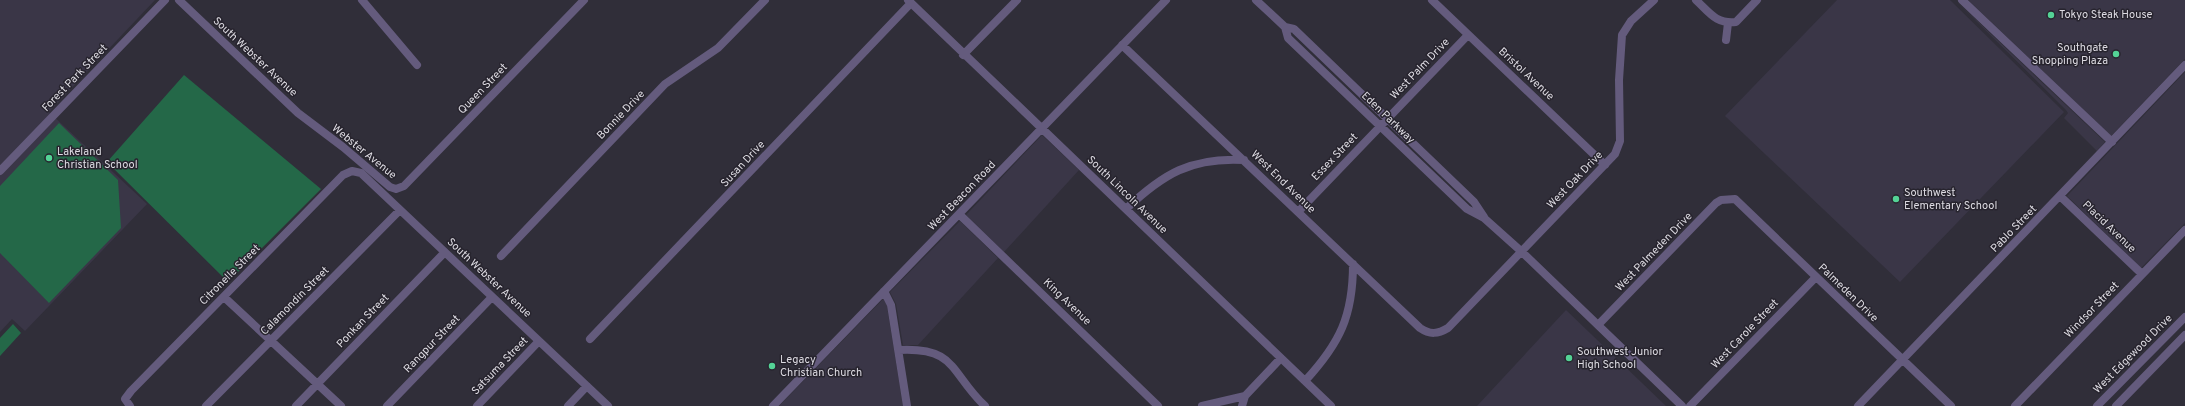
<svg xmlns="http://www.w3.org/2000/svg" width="2185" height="406" font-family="Overpass,sans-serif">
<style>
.built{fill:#3a3647}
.green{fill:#246848}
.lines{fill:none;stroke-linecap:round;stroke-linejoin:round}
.minor{stroke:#645b7d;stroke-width:8}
.poi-dot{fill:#54d396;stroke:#27242e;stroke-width:1.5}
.labels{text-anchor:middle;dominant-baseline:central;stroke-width:3;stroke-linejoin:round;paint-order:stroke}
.poi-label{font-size:11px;fill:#dddbe2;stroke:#27242e;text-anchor:start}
.street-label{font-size:11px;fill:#dddbe2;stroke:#27242e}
</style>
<rect width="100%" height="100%" fill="#302e39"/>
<path class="built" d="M0,0H155L49,112L147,204L25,331L12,319L0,332Z
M1837,0H1950L2064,112L1900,282L1725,116Z
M1955,0L2105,142L2097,151L2064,118L2068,113L2066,110Z
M1968,0H2185V59L2111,136Z
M2185,72V223L2141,268L2067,196Z
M1042,135L1079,170L1004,252L966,215Z
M960,221L998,258L918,345H903L896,304L890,292Z
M884,298L887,306L903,406H779Z
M1566,310L1666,406H1477Z"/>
<path class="green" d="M184,75L321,189L228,282L107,162Z
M59,123L118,180L121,228L49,303L0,253V186Z
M13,324L21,333L0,356V338Z"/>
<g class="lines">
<path class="minor" d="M179,0L298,113L343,147L390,187L396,189L404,186L584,0
M362,0L417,65
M908,0L1331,406
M1256,0L1285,27L1288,38L1467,209L1484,218L1522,252L1682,406
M1432,0L1605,165
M1696,0C1710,13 1716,24 1736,22L1757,0
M1962,0L2112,142
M1285,27L1294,29L1474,202L1484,217
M1726,40L1728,23
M1122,45L1420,328C1430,335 1438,334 1448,328L1615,154L1620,141L1619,80L1622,35L1631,21L1654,0
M963,55L1017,0
M0,171L165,0
M2060,196L2142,274
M1126,209C1163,174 1191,157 1244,160
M1298,212L1468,35
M960,215L1158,406
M501,256L665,84L718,48L765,0
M884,291L891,305L907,406
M224,297L341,406
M1598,325L1716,203L1721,200L1735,199L1951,406
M590,339L911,3
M899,350C957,347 950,373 985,406
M1305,381C1340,343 1353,316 1353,264
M1245,396L1281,358
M130,406L125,399L131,391L343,175L352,171L361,173L608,406
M206,406L400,210
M296,406L445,252
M387,406L492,297
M477,406L539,341
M568,406L587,386
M773,406L1166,0
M1202,406L1245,396
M1242,406L1245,396
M1690,406L1816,277
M1858,406L2185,65
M2015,406L2185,230
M2097,406L2185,317
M2116,406L2185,335"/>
</g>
<g class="poi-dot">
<circle cx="2051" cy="15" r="4"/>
<circle cx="2116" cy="54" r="4"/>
<circle cx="49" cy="158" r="4"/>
<circle cx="1896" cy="199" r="4"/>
<circle cx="1569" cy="358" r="4"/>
<circle cx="772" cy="366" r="4"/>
</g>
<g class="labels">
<g class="poi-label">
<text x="2059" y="15">Tokyo Steak House</text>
<text x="2108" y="48" text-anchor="end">Southgate<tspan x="2108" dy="13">Shopping Plaza</tspan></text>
<text x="57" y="152">Lakeland<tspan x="57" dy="13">Christian School</tspan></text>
<text x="1904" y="193">Southwest<tspan x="1904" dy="13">Elementary School</tspan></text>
<text x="1577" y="352">Southwest Junior<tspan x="1577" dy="13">High School</tspan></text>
<text x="780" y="360">Legacy<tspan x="780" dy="13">Christian Church</tspan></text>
</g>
<g class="street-label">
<text transform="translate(255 57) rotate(43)">South Webster Avenue</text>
<text transform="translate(1420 69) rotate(-46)">West Palm Drive</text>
<text transform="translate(1526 74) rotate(43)">Bristol Avenue</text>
<text transform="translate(75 78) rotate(-46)">Forest Park Street</text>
<text transform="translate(483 89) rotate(-46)">Queen Street</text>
<text transform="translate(621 115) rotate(-46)">Bonnie Drive</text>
<text transform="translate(1388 118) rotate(44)">Eden Parkway</text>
<text transform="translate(364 152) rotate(39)">Webster Avenue</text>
<text transform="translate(1335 157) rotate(-46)">Essex Street</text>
<text transform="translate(743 164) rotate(-47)">Susan Drive</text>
<text transform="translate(1575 180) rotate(-46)">West Oak Drive</text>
<text transform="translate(1283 182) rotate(44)">West End Avenue</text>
<text transform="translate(1127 195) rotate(44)">South Lincoln Avenue</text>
<text transform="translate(962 196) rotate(-46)">West Beacon Road</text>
<text transform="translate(2109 227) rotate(44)">Placid Avenue</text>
<text transform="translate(2014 229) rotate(-46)">Pablo Street</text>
<text transform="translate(1654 252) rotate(-46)">West Palmeden Drive</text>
<text transform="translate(230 275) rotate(-45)">Citronelle Street</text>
<text transform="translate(489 278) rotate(43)">South Webster Avenue</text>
<text transform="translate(1848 293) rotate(44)">Palmeden Drive</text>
<text transform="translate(295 301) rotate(-45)">Calamondin Street</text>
<text transform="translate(1067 302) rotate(44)">King Avenue</text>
<text transform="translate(2092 310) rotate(-46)">Windsor Street</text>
<text transform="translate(363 321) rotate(-46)">Ponkan Street</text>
<text transform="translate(1745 334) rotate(-46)">West Carole Street</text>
<text transform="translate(432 344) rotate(-46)">Rangpur Street</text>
<text transform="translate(2133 354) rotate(-45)">West Edgewood Drive</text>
<text transform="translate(500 366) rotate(-46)">Satsuma Street</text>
</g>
</g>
</svg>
